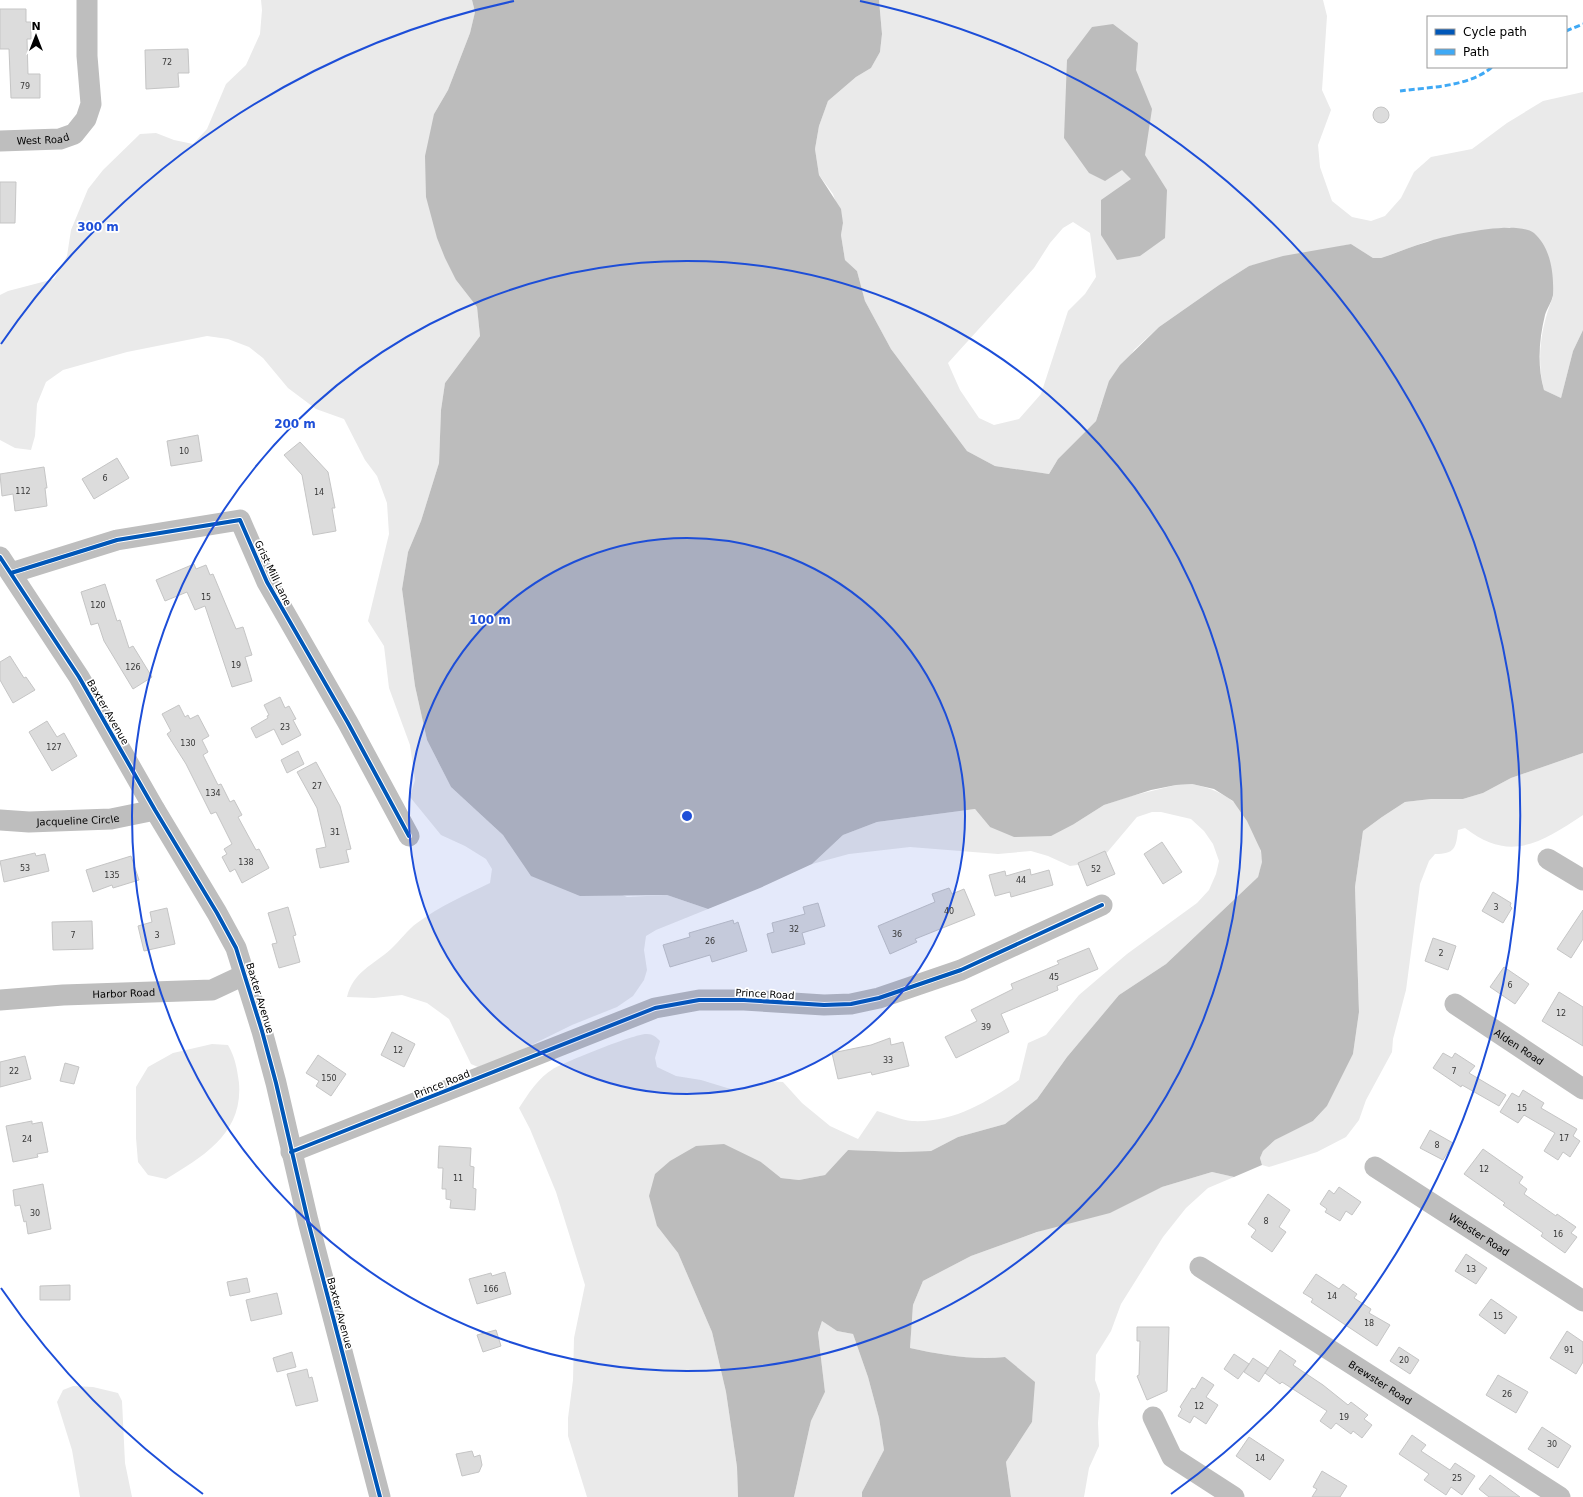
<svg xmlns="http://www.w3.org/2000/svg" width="1583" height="1497" font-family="'DejaVu Sans',sans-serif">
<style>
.green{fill:#eaeaea;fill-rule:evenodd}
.water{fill:#bcbcbc}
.building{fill:#dcdcdc;stroke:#c5c5c5}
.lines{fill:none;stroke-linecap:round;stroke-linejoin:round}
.minor{stroke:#bebebe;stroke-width:21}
.quiet{stroke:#3fa9f5;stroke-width:3;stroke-dasharray:6 3;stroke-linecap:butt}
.cycleway-casing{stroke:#fff;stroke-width:6}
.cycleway{stroke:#0057b8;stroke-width:4}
.ring{fill:none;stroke:#1d4ed8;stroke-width:2}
.labels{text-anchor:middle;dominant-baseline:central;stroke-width:3.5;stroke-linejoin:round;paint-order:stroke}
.number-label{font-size:8px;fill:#373737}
.street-label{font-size:10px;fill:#000;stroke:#fff}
.centre{fill:#1d4ed8;stroke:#fff;stroke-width:2}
.ring-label{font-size:12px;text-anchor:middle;font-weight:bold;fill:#1d4ed8;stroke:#fff;stroke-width:3.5;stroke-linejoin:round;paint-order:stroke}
</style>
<rect width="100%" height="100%" fill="#fff"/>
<path class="green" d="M261,0H472L475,12L470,33L448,90L434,114L456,280L477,307L480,336L445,383L441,410L439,463L421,521L408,552L402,589L415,686L427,740L451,787L503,835L514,848L627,897L667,895L708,909L656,930L646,936L644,950L647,970L644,980L633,996L617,1007L572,1025L511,1055L478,1067L471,1064L449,1019L427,1003L402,995L374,998L347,997C353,972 373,965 391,949C400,941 407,930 417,923C440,906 465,895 490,883L492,869L486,859L465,846L441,835L410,797L415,780L410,745L389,688L384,646L368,621L389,534L387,503L377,476L365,460L344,419L316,409L288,388L263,358L249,347L228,339L207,336L127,352L63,370L46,382L37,404L35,436L31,450L15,448L0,440V295L8,291L54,279L67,256L71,230L88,189L103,170L140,134L156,133L174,140L193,144L207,129L226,84L246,65L260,34L262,10Z
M879,0H1323L1327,16L1322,90L1331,110L1318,145L1320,167L1332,201L1352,217L1371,221L1385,216L1401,198L1414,172L1431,157L1472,149L1507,123L1543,101L1583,92V330L1573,351L1561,398L1544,390C1536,359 1541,326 1553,297L1510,227L1428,241L1381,258H1373L1351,244L1249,266L1219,285L1159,327L1134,350L1102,402L1096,421L1058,459L1049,474L995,466L967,451L891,349L865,301L857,271L845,260L841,235L843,223L833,194L819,175L815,149L819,126L828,101L856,77L871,68L880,52L882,34ZM1073,222L1090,233L1096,277L1085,294L1068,311L1041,394L1019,419L994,425L979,418L960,390L948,363L1034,268L1050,243L1063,228Z
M1583,753V815C1541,843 1510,863 1465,828L1458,830C1456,848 1455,854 1435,854L1429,861L1420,884L1406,990L1393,1039L1392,1052L1366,1100L1359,1120L1346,1137L1317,1152L1269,1167L1262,1165L1260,1158L1263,1151L1275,1140L1313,1121L1327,1106L1353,1054L1359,1012L1355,887L1363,831L1382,817L1405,802L1431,799H1463L1483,793L1511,778Z
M1192,784C1206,787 1219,791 1231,800C1243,808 1264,848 1262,862C1262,867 1259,872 1258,877L1166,964L1119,995L1067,1057L1037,1099L1005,1124L958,1137L931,1151L901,1152L848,1150L825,1175L799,1180L781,1178L761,1162L657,1226L678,1253L712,1332L726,1392L737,1467L738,1497H587L568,1436V1418L573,1380L574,1338L585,1285L556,1192L530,1129L519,1108C528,1094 539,1077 553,1069C565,1062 636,1033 647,1034C653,1034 656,1037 660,1041L655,1058L657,1067L676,1076L701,1080L737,1091L766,1081L783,1082L802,1103L830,1126L858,1139L877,1111C888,1114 901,1120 912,1121C953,1123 987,1102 1019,1080L1028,1043L1046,1035L1079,995L1127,954L1197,903L1209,890L1216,874L1219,861L1213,844L1204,831L1191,819L1161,812H1152L1137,817L1099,862L1070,866L1048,856L1031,851L998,854L910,847L849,854L812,864L843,835L877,822L975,809L990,827L1074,824L1104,805L1131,796L1176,785Z
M212,1044L228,1045C235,1057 237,1068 239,1083C243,1133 204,1156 166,1179L148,1175L138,1162L136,1138V1087L148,1067L173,1053Z
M1212,1172L1234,1177L1208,1188L1186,1208L1163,1237L1121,1304L1111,1331L1096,1355L1095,1380L1100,1394L1098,1423L1099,1446L1089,1468L1084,1497H1011L1006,1462L1032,1422L1034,1382L1005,1357C972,1360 942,1355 910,1348L913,1305L923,1281L971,1256L1162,1187Z
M822,1321L837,1331L853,1334L868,1377L879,1418L884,1450L862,1492V1497H794L811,1421L825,1392L818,1333Z
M73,1386L93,1387L118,1393L122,1401L125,1463L132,1497H80L72,1450L57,1402L63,1390Z"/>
<path class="water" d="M472,0H879L882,34L880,52L871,68L856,77L828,101L819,126L815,149L819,175L841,209L843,223L841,235L845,260L857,271L865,301L891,349L967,451L995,466L1049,474L1058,459L1096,421L1109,381L1120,365L1159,327L1219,285L1249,266L1283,256L1351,244L1373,258H1381C1397,253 1412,246 1427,242C1448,235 1517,220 1534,233C1551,248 1554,274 1553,295C1552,302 1547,308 1545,315C1539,339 1537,366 1544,390L1561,398L1573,351L1583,330V753L1511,778L1483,793L1463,799H1431L1405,802L1382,817L1363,831L1355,887L1359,1012L1353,1054L1327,1106L1313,1121L1275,1140L1263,1151L1260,1158L1262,1165L1234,1177L1212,1172L1162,1187L1110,1213L1037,1232L971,1256L923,1281L913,1305L910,1348C942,1355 972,1360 1005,1357L1035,1382L1032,1422L1006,1462L1011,1497H862V1492L884,1450L879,1418L868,1377L853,1334L837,1331L822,1321L818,1333L825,1392L811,1421L794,1497H738L737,1467L726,1392L712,1332L678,1253L657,1226L649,1196L655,1174L670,1161L696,1146L724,1144L761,1162L781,1178L799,1180L825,1175L848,1150L901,1152L931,1151L958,1137L1005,1124L1037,1099L1067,1057L1119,995L1166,964L1258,877L1262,862L1261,851L1247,821L1233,801L1214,789L1192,784L1176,785L1151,790L1104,805L1074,824L1051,836L1014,837L990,827L975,809L877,822L843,835L812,864L760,888L708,909L667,895L580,896L531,876L503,835L451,787L427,740L415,686L402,589L408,552L421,521L439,463L441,410L445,383L480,336L477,307L456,280L445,258L437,238L426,197L425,156L434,114L448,90L470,33L475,12Z
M1113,24L1138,43L1136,70L1152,109L1145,155L1167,190L1165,238L1140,256L1117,260L1101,235V200L1131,179L1122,170L1105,181L1089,173L1064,138L1067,60L1092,27Z"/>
<path class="building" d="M0,9H26V22H31V39H27L28,74H40V98H11L9,49H0Z
M188,49L189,73H178L179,87L146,89L145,50Z
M1373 115a8 8 0 1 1 16 0a8 8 0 1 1-16 0Z
M0,182H16L15,223H0Z
M198,435L202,461L171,466L167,441Z
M300,442L328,472L335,508H332L336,531L313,535L302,475L284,455Z
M117,458L129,478L94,499L82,479Z
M44,467L47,488H45L47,506L15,511L13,494L2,496L0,474Z
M194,564L196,569L206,565L210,575L213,574L236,629L243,627L252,655L245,657L252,681L232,687L205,606L195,610L187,592L165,601L156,580Z
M105,584L117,621L120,620L129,648L133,646L152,677L133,689L104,641L98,623L91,625L81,592Z
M10,656L24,678L26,677L35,690L13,703L0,680V662Z
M280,697L285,708L289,706L296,719L293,720L301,735L282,745L274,729L256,738L251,728L268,718L267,716L269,715L264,705Z
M179,705L185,717L188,715L190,719L198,715L209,736L202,740L208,752L203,755L218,785L221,784L230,802L234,800L242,815L238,817L256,850L259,849L269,868L242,883L235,869L230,872L222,857L227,854L224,849L232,844L216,812L211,814L186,764L167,734L171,731L162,714Z
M47,721L57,737L64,733L77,756L52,771L29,732Z
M298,751L304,764L287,773L281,760Z
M316,762L340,806L351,849L346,850L349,862L320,868L316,849L326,847L317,808L297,772Z
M1162,842L1182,872L1163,884L1144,854Z
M1105,851L1115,874L1087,886L1078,863Z
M35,853L36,856L45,854L49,871L4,882L0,861Z
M131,856L139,880L113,888L112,885L93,892L86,870Z
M1030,869L1031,875L1049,870L1053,885L1011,897L1010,892L995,896L989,875L1005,871L1006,876Z
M949,888L952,894L964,889L975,915L915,939L917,942L890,954L878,926L935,902L932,894Z
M1493,892L1511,903L1510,906L1512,908L1503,923L1482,911Z
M818,903L825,926L802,933L805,944L772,953L767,934L774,932L772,923L805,914L803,907Z
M288,907L296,935L293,936L300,962L279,968L272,944L277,943L268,913Z
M167,908L175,944L144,951L138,926L152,922L150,912Z
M1583,910V939L1571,958L1557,949Z
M733,920L734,924L738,922L747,951L712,962L710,955L670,967L663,945L690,937L689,933Z
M92,921L93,949L53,950L52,922Z
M1433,938L1456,946L1448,970L1425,961Z
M1089,948L1098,969L1057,986L1058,990L1001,1014L1009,1032L956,1058L945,1037L977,1021L971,1010L1013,989L1011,984L1059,964L1057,961Z
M1504,967L1529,984L1515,1004L1490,987Z
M1559,992L1583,1007V1046L1542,1021Z
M392,1032L415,1044L404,1067L381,1055Z
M890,1038L891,1045L903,1042L909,1066L872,1075L871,1072L838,1079L832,1053L871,1045Z
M1443,1053L1452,1058L1455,1053L1475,1066L1469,1073L1506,1095L1499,1106L1462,1085L1461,1087L1433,1068Z
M318,1055L346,1074L331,1096L316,1086L319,1081L306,1073Z
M25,1056L31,1079L0,1087V1062Z
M65,1063L79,1067L74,1084L60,1081Z
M1523,1090L1544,1103L1541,1108L1577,1129L1573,1136L1580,1141L1570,1157L1563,1152L1558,1160L1544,1151L1555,1133L1524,1115L1518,1123L1500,1112L1512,1093L1519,1097Z
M32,1121V1124L42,1122L48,1152L37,1154L38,1157L13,1162L6,1126Z
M1430,1130L1453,1143L1443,1160L1420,1148Z
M439,1146L471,1148L470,1166L474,1167L473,1188L476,1189L475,1210L450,1208L451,1200L446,1199V1189H442L443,1168H438Z
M1483,1149L1523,1177L1519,1183L1527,1189L1524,1194L1556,1216L1557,1214L1576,1227L1571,1233L1577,1237L1565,1253L1541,1236L1543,1233L1503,1205L1505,1203L1464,1174Z
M43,1184L51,1229L28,1234L26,1221L24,1222L20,1205L15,1206L13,1190Z
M1339,1187L1361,1202L1352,1215L1346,1211L1340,1221L1325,1212L1327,1209L1320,1204L1329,1190L1334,1194Z
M1268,1194L1290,1210L1279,1227L1286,1232L1272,1252L1251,1237L1256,1230L1248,1224Z
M1466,1254L1487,1268L1476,1284L1455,1271Z
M505,1272L511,1294L477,1304L469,1279L491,1273L492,1276Z
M1316,1274L1339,1289L1343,1284L1357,1294L1354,1298L1371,1309L1369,1313L1390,1325L1377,1346L1311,1302L1313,1299L1303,1293Z
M247,1278L250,1292L230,1296L227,1282Z
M70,1285V1300H40V1286Z
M277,1293L282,1314L251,1321L246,1300Z
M1491,1299L1517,1317L1505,1334L1479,1315Z
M1137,1327H1169L1167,1391L1147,1400L1137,1376L1139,1375L1140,1341H1137Z
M496,1330L501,1346L483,1352L477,1335Z
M1567,1331L1583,1342V1362L1576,1374L1550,1358Z
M1399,1347L1419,1360L1410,1374L1390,1361Z
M1280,1350L1296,1361L1293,1365L1323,1385L1348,1405L1351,1402L1368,1415L1364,1419L1372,1425L1362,1438L1353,1431L1351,1434L1336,1423L1331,1429L1320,1421L1327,1411L1282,1382L1280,1384L1265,1373Z
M292,1352L296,1367L277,1372L273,1358Z
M1234,1354L1249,1364L1238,1379L1224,1369Z
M1253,1358L1268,1368L1259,1382L1244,1372Z
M307,1369L309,1378L312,1377L318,1401L296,1406L287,1374Z
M1498,1375L1528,1392L1516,1413L1486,1395Z
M1202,1377L1214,1385L1206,1397L1218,1405L1206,1424L1194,1416L1190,1423L1178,1416L1182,1409L1180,1407L1192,1388L1195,1389Z
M1542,1427L1571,1446L1558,1468L1528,1449Z
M1412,1435L1426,1445L1421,1451L1450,1470L1455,1463L1475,1476L1462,1495L1451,1487L1446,1495L1424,1480L1429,1474L1399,1454Z
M1249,1437L1284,1460L1270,1480L1236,1456Z
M472,1451L474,1457L480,1455L482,1465L479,1472L462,1476L456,1454Z
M1322,1471L1347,1486L1340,1497H1312L1317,1489L1313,1487Z
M1490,1475L1520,1497H1489L1479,1489Z"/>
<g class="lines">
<g class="minor">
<path id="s1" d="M0,141L60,139L74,134L86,119L91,104L87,56V0"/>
<path d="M0,557L79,677L155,810L217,913L236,948L262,1031L276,1083L308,1221L380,1497"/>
<path d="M11,573L117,540L240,520L267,582L348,723L409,836"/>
<path id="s2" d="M0,820L29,822L111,819L155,810"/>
<path d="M1548,859L1583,880"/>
<path id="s3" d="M0,1000L63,995L212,990L244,975"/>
<path id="s4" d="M1455,1004L1583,1089"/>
<path d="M291,1152L655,1008L699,1000H744L824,1005L851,1004L879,998L961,970L1102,905"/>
<path id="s5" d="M1375,1167L1583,1301"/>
<path id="s6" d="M1200,1267L1560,1497"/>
<path d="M1153,1417L1172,1457L1234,1497"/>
</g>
<path class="quiet" d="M1566,31L1583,24
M1400,91C1430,87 1469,87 1492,67"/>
<defs>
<path id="cycleway" d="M0,557L79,677L155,810L217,913L236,948L262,1031L276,1083L308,1221L380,1497
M11,573L117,540L240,520L267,582L348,723L409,836
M291,1152L655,1008L699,1000H744L824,1005L851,1004L879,998L961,970L1102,905"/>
</defs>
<use href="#cycleway" class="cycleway-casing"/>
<use href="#cycleway" class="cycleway"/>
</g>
<circle cx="687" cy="816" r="278" fill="#1d4ed8" fill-opacity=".12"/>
<g class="ring">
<circle cx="687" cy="816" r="278"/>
<circle cx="687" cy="816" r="555"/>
<path d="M203 1494A833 833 0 0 1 1 1288M1 344A833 833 0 0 1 514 1M860 1A833 833 0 0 1 1171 1494"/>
</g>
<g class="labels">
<g class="number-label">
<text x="167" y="62">72</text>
<text x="25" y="86">79</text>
<text x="184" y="451">10</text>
<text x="105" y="478">6</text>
<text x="23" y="491">112</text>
<text x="319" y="492">14</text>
<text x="206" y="597">15</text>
<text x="98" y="605">120</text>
<text x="236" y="665">19</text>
<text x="133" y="667">126</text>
<text x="285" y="727">23</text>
<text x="188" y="743">130</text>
<text x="54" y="747">127</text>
<text x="317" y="786">27</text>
<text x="213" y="793">134</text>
<text x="335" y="832">31</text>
<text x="246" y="862">138</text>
<text x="25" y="868">53</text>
<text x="1096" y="869">52</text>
<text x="112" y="875">135</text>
<text x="1021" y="880">44</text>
<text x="1496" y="907">3</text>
<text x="949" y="911">40</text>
<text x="794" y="929">32</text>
<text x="897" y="934">36</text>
<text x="73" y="935">7</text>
<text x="157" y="935">3</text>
<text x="710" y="941">26</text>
<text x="1441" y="953">2</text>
<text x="1054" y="977">45</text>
<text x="1510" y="985">6</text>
<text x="1561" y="1013">12</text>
<text x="986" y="1027">39</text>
<text x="398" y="1050">12</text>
<text x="888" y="1060">33</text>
<text x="14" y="1071">22</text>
<text x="1454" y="1071">7</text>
<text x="329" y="1078">150</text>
<text x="1522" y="1108">15</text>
<text x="1564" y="1138">17</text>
<text x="27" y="1139">24</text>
<text x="1437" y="1145">8</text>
<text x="1484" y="1169">12</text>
<text x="458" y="1178">11</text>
<text x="35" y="1213">30</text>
<text x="1266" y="1221">8</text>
<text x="1558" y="1234">16</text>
<text x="1471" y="1269">13</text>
<text x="491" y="1289">166</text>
<text x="1332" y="1296">14</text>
<text x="1498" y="1316">15</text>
<text x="1369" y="1323">18</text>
<text x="1569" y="1350">91</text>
<text x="1404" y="1360">20</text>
<text x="1507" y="1394">26</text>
<text x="1199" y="1406">12</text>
<text x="1344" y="1417">19</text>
<text x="1552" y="1444">30</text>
<text x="1260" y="1458">14</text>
<text x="1457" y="1478">25</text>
</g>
<g class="street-label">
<text stroke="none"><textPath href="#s1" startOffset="43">West Road</textPath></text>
<text transform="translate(273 573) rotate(64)">Grist Mill Lane</text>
<text transform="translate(108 712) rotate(60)">Baxter Avenue</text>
<text stroke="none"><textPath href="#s2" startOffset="78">Jacqueline Circle</textPath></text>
<text stroke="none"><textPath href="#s3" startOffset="124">Harbor Road</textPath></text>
<text transform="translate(765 994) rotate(3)">Prince Road</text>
<text transform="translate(260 998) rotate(73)">Baxter Avenue</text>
<text stroke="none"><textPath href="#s4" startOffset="77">Alden Road</textPath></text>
<text transform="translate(442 1084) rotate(-22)">Prince Road</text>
<text stroke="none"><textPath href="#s5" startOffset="124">Webster Road</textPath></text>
<text transform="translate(340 1313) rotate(75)">Baxter Avenue</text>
<text stroke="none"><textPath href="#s6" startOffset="214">Brewster Road</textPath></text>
</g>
</g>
<circle cx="687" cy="816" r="6" class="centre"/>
<g class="ring-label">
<text x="98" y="231">300 m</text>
<text x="295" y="428">200 m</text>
<text x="490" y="624">100 m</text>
</g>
<rect x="1427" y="16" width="140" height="52" fill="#ffffff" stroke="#999999"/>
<rect x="1435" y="29" width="20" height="6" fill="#0057b8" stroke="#999999"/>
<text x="1463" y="36" font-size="12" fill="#000000">Cycle path</text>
<rect x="1435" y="49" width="20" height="6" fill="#3fa9f5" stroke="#999999"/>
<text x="1463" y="56" font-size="12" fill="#000000">Path</text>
<g transform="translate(36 36)" stroke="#ffffff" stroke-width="3" paint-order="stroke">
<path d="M0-3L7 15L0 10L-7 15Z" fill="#000000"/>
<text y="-6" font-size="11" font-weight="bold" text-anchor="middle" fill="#000000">N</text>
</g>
</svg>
